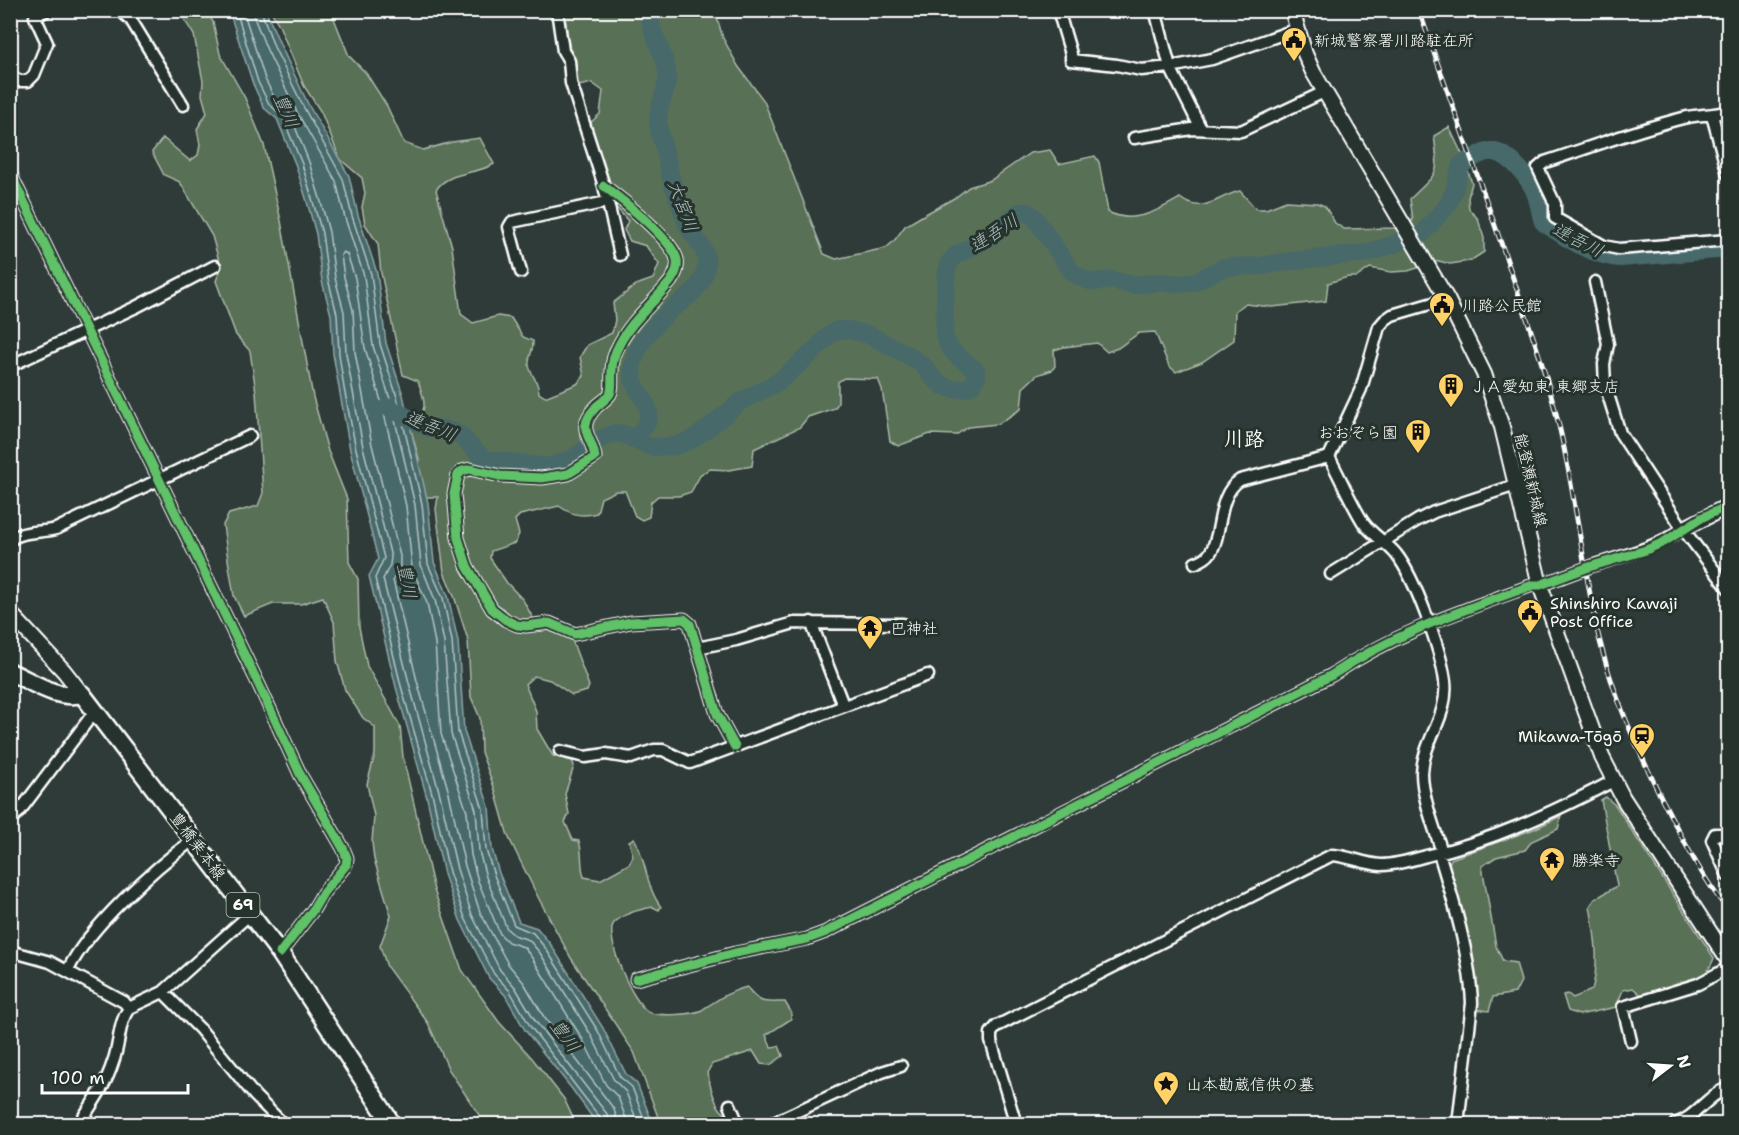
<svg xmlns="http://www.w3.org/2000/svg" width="1739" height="1135" font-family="'Shantell Sans','Klee One',sans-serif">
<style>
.green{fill:#597055;stroke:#acb8aa;stroke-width:1.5}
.water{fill:#46696b;stroke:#90a5a6;stroke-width:1.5}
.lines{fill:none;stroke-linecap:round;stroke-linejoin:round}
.shore{stroke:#b5c3c4;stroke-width:1.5}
.river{stroke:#46696b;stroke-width:18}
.street-casing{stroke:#fff;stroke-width:15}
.secondary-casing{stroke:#fff;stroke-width:18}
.primary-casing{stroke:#fff;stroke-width:21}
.street{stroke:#26332d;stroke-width:10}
.secondary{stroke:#26332d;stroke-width:14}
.primary{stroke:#26332d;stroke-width:16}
.rail-casing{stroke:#fff;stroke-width:5}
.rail{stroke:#26332d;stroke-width:3;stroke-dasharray:9;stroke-linecap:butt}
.cycleway-casing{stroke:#26332d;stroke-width:13}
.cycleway{stroke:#61c268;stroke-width:9}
.labels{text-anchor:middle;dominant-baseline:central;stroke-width:6;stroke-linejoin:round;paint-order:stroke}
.shield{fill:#26332d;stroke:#bec2c0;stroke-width:1.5}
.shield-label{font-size:15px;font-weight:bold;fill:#fff}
.poi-label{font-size:16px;fill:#fff;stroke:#26332d;text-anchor:start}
.street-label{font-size:16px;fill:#fff;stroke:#26332d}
.water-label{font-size:18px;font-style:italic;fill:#acbcbc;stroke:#26332d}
.quarter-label{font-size:20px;font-weight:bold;fill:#fff;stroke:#26332d}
</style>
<rect width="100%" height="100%" fill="#2f3b39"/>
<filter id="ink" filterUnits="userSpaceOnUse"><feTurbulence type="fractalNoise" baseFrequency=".0167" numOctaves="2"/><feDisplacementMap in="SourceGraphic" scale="12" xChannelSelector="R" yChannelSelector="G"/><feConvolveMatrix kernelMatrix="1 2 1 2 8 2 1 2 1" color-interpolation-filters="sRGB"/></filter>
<g filter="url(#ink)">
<path class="green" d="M179,11H207L213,22L220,54L245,98L264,145L281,221L313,397L328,451L347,499L349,562L358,579L359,627L367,666L400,726L403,757L434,890L462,970L499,1022L532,1058L564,1099L576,1124H485L449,1070L428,1023L387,967L380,946L391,916L374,859L372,842L374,816L367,784L375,754V727L363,718L345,690L337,661L334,622L323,597L301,604H273L244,616L234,596L229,566L223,525L229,514L258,506L263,493L256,392L250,351L236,335L216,281L221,268L212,236L180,182L164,175L152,152L163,138L190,161L198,155L200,145L197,129L207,113L202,95L203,81L194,35Z
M271,11H331L349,56L366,73L387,106L404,143L423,150L452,142L480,138L494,164C476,175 448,171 436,190L452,247L461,314L473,323L498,316L511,318L523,337L533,341C534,350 528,356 529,365C530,375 538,378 539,393L545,397L577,384L584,376L580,357L587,345L612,333L615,320L613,303L636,285L653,279L659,264L646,246L630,241L624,230L628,221L608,198L589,132L590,123L600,114L603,91L592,83L579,86L574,80L564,11H715L723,38L738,66L764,101L824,254L836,259L886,248L894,241L905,226L922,216L956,197L969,187L991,180L1030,153L1050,150L1059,164L1095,156L1099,162L1108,212C1134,225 1157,211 1180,198C1204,216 1217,196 1240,191L1256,209H1266L1286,201L1317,203L1325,206L1335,223L1344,229L1395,228L1413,220L1410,199C1438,171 1440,177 1434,136L1449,127L1462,154L1472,183L1468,198L1469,209L1478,219L1484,238V252L1470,261L1450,264L1439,261L1408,271L1391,272L1370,268L1357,277H1348L1328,283L1326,301L1272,307L1245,304L1235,311L1234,340L1202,362L1176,372L1169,366L1155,332L1139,333L1118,348L1107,352L1097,343L1064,347L1054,350L1055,366L1052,370L1037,375L1023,388L1021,409L998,424L968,427L956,435L930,434L898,446L890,441L882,389L878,379L844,378L838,382V403L835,408L808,417L800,427L754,449L752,466L729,470L710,469L701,474L691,492L679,496H658L651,502L649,517L642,520L635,516L625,491H616L601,498L597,513C581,517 572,515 559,506L520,515L515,520L519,534L515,543L491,551L490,558L507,583L523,600L534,620L572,640L589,686L587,691L572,695L550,680L534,676L525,684L536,711L537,729L553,756L572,760L574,766L565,794L569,814L565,822L573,840L579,841C583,853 580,865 584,877L600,880L629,864L633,856L629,841L634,838C647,860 645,886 661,907L659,910L653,907C641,909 623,914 614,923C603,936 635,1010 651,1013C661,1016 693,1015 702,1010C717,1000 729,991 747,987C761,1005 763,1002 785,1002L791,1012V1019L766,1035L771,1047L779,1046L783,1056L770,1065L761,1064L753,1051L712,1064L707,1073C710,1084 713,1101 721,1110C726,1115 729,1117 733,1124H663L658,1117L634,1052L571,958L539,899L508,836L494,787L481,752L480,718L471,697L468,640L454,596L444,572L436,509L438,497H427L419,486V459L411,430C427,407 427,408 418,381L403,375L381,273L378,244L365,224L362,207L365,193L362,178L340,159L321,112L304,86L279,25Z
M1606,797L1616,806L1714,958C1704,988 1670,990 1642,996L1633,988L1623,990L1616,1007L1579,1015L1568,1011L1563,995L1568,994L1573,998L1592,990C1600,962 1595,935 1590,906L1595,899L1617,886L1601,800Z
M1561,816L1558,829L1532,841L1525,850L1496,857L1482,866L1496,946L1503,961L1516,963L1521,981L1515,993L1493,997L1489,1011L1476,1009L1474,984L1449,864L1451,859L1534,829Z"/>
<path class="water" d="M229,11H266L280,44L309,106L349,176L358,215L377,273L386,343L403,395L428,503L434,562L448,596L458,641L464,731L489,807L492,849L499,873L519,922L537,928L551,945L603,1028L626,1074L637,1084L653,1124H597L572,1089L525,1030L505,995L489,978L460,920L444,874L427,798L396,687L369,576L378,559L350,450L333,354L331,315L322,281L316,234L308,205L296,166L277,119L264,108L253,84Z"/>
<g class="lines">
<path class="shore" d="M236,10L258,82L269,104L282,116L302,164L322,233L328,279L337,314L339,354L344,388L356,449L384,558L375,578L401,686L433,797L449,872L465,918L494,974L510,991L530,1026L601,1119L602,1124
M243,10L265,79L275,99L290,114L309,162L321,202L329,232L335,278L344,312L346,353L363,447L391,557L390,565L383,579L409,683L440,795L457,869L472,915L500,970L515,987L536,1022L607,1114L609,1124
M253,10L255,20L267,50L297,112L336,181L345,218L364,276L373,346L390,399L415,505L421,565L435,600L444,642L451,734L476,810L479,851L486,877L507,929L514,935L529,940L540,953L591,1035L614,1080L626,1092L638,1124
M261,10L274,47L304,108L343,179L352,216L371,274L380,344L397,397L422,504L428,564L443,598L452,641L458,732L483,809L486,850L494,875L514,925L533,933L546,949L598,1031L620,1077L632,1087L646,1124
M618,1124L614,1109L544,1017L524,983L508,964L480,912L465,866L449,793L417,681L393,580L400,566V556L372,445L355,352L353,310L344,277L341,255L343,252L347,254L355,278L365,348L381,401L406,506L412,568L427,603L435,643L441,734L467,812L471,855L478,881L500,934L508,942L524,947L532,958L583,1040L606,1085L618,1097L628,1124"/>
<path class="river" d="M387,407L429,428L445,429L460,435L484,459L548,467L572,459L595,442L615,433L624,434L651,447L675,446L691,440L711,426L740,402L778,382L813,352L828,336L837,330H849L869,335L908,355L923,365L933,378L943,386L953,389L966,388L973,384L977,377L976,370L957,356L949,347L944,335L946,275L949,263L956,255L984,241L1019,212H1027L1035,218L1072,272L1083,279L1093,282L1111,280L1133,285L1160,282L1182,284L1194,282L1224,267L1261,266L1291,261L1368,253L1421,235L1447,206L1454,191L1461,165C1471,159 1483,150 1495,152C1511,155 1531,180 1536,195C1539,203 1540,213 1543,222C1565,237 1592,256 1620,258L1728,249
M633,439C672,406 626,398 633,364C637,342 656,323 672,309C687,298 702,288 706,268C710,248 694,241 687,224C682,210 677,196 672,181C669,173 668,164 666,155C662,139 656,128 659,111C662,98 669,84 667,71C664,50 649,32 649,10"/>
<defs>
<path id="street" d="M120,10L131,20L183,105
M557,10L563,51L569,61L571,83L604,186L620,255
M1058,10L1071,54V60L1117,65L1141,70L1170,67L1212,59L1297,29
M1155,10L1170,67L1201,129
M10,75L19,81H28L34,75L47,43L35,17L47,10
M1728,111C1713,116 1698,114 1683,118C1636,130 1591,147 1545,162L1538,168L1555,204V218L1604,246L1619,249L1728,240
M1712,115L1728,174
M1134,138L1192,129L1241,131L1324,92
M10,173L259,685L301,776L343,848L347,858L346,865L323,893L313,910L280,953
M604,186C620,198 674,241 677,260C679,270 672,281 665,288C649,307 630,323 619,345C615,352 612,363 612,371C611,378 613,389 610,394C607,399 600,403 596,407C575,430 592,435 595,457L568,474L542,478L500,476L470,469L462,471L458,475L454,494L458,538L467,566L492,609L506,620L517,625L526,626L549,623L575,634L631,622L684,619L690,624L717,714L735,747
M521,272L509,227L512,222L607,202
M1595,282L1608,344L1604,364L1605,385L1620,433L1683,529L1728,588
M10,366L136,307L215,266
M1329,457C1340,477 1351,503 1363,522C1371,534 1386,542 1396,554C1415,578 1441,650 1445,681C1449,717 1423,740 1422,773C1422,796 1434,827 1441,849L1439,853C1453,899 1470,955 1472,1003L1458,1124
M10,540C23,530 41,533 56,529L250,436
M1195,563C1200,561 1207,558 1210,553C1223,535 1216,495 1240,480L1329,457L1361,389L1379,327L1385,320L1392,315L1447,299
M1331,574L1418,520L1434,512L1516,485
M811,622L843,705
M697,648L736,640L794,623L903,624
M560,751L585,757L606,754L631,758L654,750H663L690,763L928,675
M10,819L19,812L95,711
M1728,834H1715L1712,840L1728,876
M10,951L50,962L124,1002L129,1008
M68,970C89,927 154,868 193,840
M636,979L735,953L807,939L826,932L1332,675C1394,633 1464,610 1533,585H1540C1557,579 1575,572 1592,566C1625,555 1653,549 1683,529
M163,992L200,1029L255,1096L283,1124
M1631,1041L1623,1007L1698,984L1728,968
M730,1105L738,1124
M79,1124C92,1104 106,1085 113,1062C120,1044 118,1024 129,1008L163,992L250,914
M770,1124L882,1072L901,1066
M1014,1124L1015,1121L991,1041V1033L997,1026L1332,855C1349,856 1364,864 1381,865C1396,865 1412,860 1426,856C1492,841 1554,812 1613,781
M1675,1124C1697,1117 1707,1095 1728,1088"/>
<path id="secondary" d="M1292,10L1305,54L1313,72L1447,299L1484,374L1502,427L1540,585L1602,757L1623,798L1728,960
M1683,529L1728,506
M10,613L64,671L82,694"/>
<path id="primary" d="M10,672C33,682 57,700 82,694L280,953L392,1124"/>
</defs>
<use href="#street" class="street-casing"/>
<use href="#secondary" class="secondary-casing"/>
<use href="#primary" class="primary-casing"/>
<use href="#street" class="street"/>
<use href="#secondary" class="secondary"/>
<use href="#primary" class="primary"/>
<defs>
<path id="rail" d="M1419,10C1450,100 1483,189 1513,278C1527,319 1542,360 1553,402C1574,479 1581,560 1599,638C1613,695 1636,746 1662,799C1682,838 1701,876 1728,910"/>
</defs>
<use href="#rail" class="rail-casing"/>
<use href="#rail" class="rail"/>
<defs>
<path id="cycleway" d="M10,173L259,685L301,776L343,848L347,858L346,865L323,893L313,910L280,953
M604,186C620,198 674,241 677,260C679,270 672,281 665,288C649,307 630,323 619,345C615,352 612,363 612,371C611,378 613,389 610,394C607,399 600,403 596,407C575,430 592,435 595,457L568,474L542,478L500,476L470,469L462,471L458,475L454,494L458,538L467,566L492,609L506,620L517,625L526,626L549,623L575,634L631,622L684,619L690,624L717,714L735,747
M636,979L735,953L807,939L826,932L1332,675C1394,633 1464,610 1533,585H1540L1589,567L1646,550L1664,542L1703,517L1728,506"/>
</defs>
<use href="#cycleway" class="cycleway-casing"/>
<use href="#cycleway" class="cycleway"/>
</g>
</g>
<defs>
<symbol id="civic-pin" viewBox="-11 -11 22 30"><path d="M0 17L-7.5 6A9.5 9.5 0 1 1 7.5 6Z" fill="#ffd166" stroke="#26332d"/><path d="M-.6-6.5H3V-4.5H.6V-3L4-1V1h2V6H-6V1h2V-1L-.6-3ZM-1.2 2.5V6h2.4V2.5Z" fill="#111"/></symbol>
<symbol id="building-pin" viewBox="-11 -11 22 30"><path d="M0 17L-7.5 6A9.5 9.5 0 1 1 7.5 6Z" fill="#ffd166" stroke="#26332d"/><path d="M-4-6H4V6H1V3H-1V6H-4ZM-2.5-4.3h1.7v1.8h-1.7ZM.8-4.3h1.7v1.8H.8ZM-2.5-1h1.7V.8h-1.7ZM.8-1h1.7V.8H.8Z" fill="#111"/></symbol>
<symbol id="temple-pin" viewBox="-11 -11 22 30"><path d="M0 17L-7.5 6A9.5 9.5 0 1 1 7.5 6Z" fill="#ffd166" stroke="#26332d"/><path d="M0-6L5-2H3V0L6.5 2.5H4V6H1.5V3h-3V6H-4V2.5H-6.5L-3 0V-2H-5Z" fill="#111"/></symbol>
<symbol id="station-pin" viewBox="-11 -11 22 30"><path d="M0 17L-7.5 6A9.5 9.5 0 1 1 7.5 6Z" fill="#ffd166" stroke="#26332d"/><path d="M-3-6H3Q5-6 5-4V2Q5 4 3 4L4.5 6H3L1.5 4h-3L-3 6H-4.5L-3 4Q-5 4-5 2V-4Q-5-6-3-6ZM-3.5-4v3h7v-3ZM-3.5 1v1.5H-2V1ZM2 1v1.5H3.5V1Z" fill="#111"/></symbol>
<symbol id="sight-pin" viewBox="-11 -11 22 30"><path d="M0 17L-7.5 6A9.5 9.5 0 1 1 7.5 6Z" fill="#ffd166" stroke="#26332d"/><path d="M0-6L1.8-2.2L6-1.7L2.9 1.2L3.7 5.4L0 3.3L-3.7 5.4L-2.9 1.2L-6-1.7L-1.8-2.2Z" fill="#111"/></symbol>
</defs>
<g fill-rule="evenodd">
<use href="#civic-pin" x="1279" y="25" width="30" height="40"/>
<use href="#civic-pin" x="1427" y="290" width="30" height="40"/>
<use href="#building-pin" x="1436" y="371" width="30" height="40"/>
<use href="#building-pin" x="1403" y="417" width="30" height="40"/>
<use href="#civic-pin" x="1515" y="597" width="30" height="40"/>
<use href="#temple-pin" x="855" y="613" width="30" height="40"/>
<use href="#station-pin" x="1627" y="721" width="30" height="40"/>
<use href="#temple-pin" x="1537" y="845" width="30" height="40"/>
<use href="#sight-pin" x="1151" y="1069" width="30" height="40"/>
</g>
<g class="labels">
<rect class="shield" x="226.5" y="893" width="33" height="24" rx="4.5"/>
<g class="shield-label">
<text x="243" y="905">69</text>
</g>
<g class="poi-label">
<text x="1314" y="40">新城警察署川路駐在所</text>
<text x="1462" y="305">川路公民館</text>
<text x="1470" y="386">ＪＡ愛知東 東郷支店</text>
<text x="1398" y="432" text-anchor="end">おおぞら園</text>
<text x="1550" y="603">Shinshiro Kawaji<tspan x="1550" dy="18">Post Office</tspan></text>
<text x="890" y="628">巴神社</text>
<text x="1622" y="736" text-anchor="end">Mikawa-Tōgō</text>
<text x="1572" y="860">勝楽寺</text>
<text x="1186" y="1084">山本勘蔵信供の墓</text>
</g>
<g class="street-label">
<text transform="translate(1531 480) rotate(77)">能登瀬新城線</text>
<text transform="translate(198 846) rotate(53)">豊橋乗本線</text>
</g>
<g class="water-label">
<text transform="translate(286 111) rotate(67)">豊川</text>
<text transform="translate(683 206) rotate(69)">大宮川</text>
<text transform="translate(994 233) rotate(-33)">連吾川</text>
<text transform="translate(1578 240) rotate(27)">連吾川</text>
<text transform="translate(431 426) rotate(22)">連吾川</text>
<text transform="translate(407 581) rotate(79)">豊川</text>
<text transform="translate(565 1036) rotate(54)">豊川</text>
</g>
<g class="quarter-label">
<text x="1244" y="439">川路</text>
</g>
</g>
<rect width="1739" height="1135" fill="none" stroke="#26332d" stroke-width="36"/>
<rect x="18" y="18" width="1703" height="1099" fill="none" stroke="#fff" stroke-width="2" filter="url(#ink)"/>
<g transform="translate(1670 1066) rotate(73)" stroke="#26332d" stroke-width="4.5" paint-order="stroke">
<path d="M0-4.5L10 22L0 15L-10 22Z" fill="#ffffff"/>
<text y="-9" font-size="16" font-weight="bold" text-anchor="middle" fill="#ffffff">N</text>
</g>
<path d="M42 1084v9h146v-9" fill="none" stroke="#ffffff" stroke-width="3"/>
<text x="51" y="1084" font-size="18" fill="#ffffff" stroke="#26332d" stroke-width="4.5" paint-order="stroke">100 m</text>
</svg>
